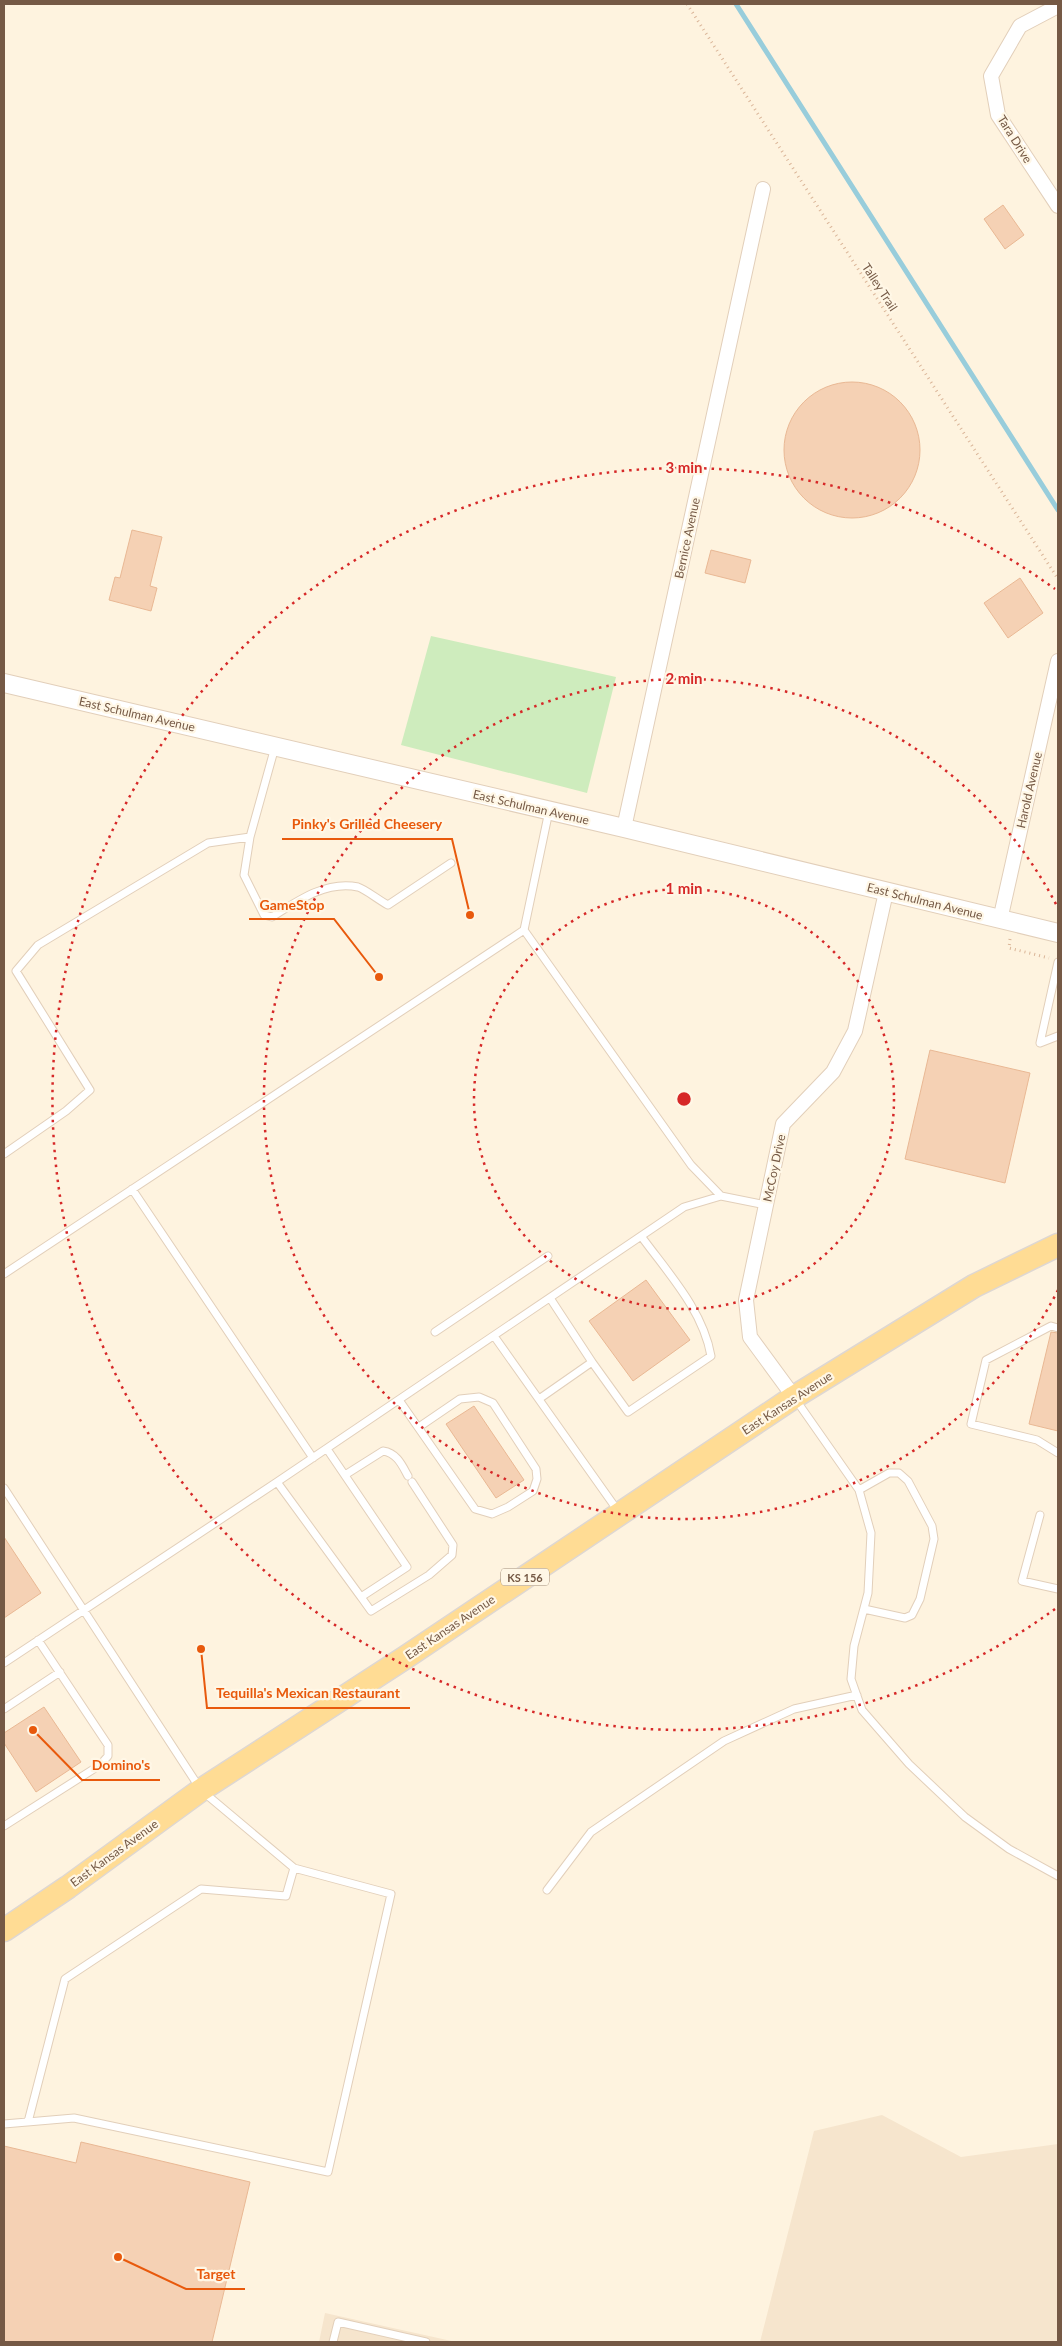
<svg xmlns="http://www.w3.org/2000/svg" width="1062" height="2346" font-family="Lato,sans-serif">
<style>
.residential{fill:#f6e5cd}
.green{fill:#ceecbd}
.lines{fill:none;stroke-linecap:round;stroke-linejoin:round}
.stream{stroke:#98cddb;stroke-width:5}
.building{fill:#f5d1b4;stroke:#e9b894}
.service-casing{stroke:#e2cfba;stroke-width:9}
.minor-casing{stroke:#e2cfba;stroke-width:16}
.tertiary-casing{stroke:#e2cfba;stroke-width:20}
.primary-casing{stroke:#ded7d2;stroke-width:25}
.path{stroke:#dab598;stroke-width:3;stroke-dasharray:1 4;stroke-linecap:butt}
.service{stroke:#fff;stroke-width:7}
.minor{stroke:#fff;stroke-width:14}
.tertiary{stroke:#fff;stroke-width:18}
.primary{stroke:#ffdc94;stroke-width:22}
.ring{fill:none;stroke:#d62828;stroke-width:2.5;stroke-dasharray:2.5 5}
.labels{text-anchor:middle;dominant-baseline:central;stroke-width:4.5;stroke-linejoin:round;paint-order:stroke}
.shield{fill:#fff7e6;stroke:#9e8875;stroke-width:1}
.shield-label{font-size:11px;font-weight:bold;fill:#755945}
.street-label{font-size:12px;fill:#755945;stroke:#fff7e6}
.centre{fill:#d62828;stroke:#fff7e6;stroke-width:2.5}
.ring-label{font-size:15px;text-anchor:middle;font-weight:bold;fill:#d62828;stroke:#fff7e6;stroke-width:4.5;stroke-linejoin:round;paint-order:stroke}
.leader{fill:none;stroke:#e8590c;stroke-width:2}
.callout-dot{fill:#e8590c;stroke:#fff7e6;stroke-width:2}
.callout-label{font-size:14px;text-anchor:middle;font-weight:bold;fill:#e8590c;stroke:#fff7e6;stroke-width:4.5;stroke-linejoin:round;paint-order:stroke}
</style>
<rect width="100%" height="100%" fill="#fef3df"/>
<path class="residential" d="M882,2115L961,2157L1058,2144V2342H760L814,2131Z
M325,2313L456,2342H319Z"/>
<path class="green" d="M431,636L616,677L587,793L401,745Z"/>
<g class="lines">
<path class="stream" d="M736,4L1058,510"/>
</g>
<path class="building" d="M1003,205L1024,235L1005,249L984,219Z
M784 450a68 68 0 1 1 136 0a68 68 0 1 1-136 0Z
M132,530L162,537L150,586L157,588L151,611L109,600L115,577L120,578Z
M711,550L751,560L745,583L705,573Z
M1020,578L1043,613L1008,638L984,603Z
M930,1050L1030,1073L1005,1183L905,1159Z
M646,1280L690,1340L633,1381L589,1321Z
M1051,1332L1058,1333V1431L1029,1424Z
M474,1406L524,1480L496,1498L446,1424Z
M4,1537L41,1593L4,1618Z
M44,1707L81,1762L36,1792L4,1743V1733Z
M81,2142L250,2182L212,2342H4V2146L76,2163Z"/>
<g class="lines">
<defs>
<path id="service" d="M250,837L244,875L264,915L272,917C297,901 327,880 358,887C365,889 380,901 388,905L451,863
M524,930L691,1165L721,1196L766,1205
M1058,962L1040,1043L1058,1036
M4,1154L66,1111L90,1090L16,971L38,945L208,843L250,837L275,747
M132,1189L313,1458
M4,1274L524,930L549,811
M550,1298L592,1362
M1058,1328L1051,1326L986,1360L971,1424L1037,1440L1058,1453
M435,1332L548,1256
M494,1336L618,1511
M539,1399L592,1362L628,1412L711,1356C703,1310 668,1273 641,1236
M399,1400L475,1509L492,1514L508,1507L533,1491L537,1479L536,1469L493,1403L479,1397L460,1399L419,1427
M796,1400L859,1490L871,1533L868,1593L854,1646L851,1679L862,1710L909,1764L965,1817L1009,1849L1058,1876
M345,1475L383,1451C397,1453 402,1465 408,1476
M277,1482L361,1597L407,1567L327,1449
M4,1488L201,1790L294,1868
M859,1490L889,1473H899L908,1481L932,1526L934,1539L920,1599L912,1615L905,1618L864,1609
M1040,1515L1022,1581L1058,1589
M361,1597L371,1611L429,1575L452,1555L453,1545L412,1482
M4,1663L277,1482L684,1207L721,1196
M4,1709L60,1672
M4,1826L100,1765L108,1756V1745L38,1640
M547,1890L591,1832L724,1741L794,1709L857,1695
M4,2124L74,2118L328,2172L391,1894L294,1868L286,1896L201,1889L65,1979L28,2122
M333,2342L338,2322L426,2342"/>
<path id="minor" d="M1058,6L1020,26L991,76L998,115L1058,206
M624,828L763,189
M1000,920L1058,661
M794,1397L750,1337L746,1300L783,1124L833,1072L855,1031L886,892"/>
<path id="tertiary" d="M4,683L624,828L1058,933"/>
<path id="primary" d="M4,1930L68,1887L201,1790L406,1657L794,1397L974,1286L1058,1245"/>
</defs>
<use href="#service" class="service-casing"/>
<use href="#minor" class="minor-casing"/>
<use href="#tertiary" class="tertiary-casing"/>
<use href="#primary" class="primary-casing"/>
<path class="path" d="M687,4L1058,579
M1010,939L1009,948L1049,958"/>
<use href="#service" class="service"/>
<use href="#minor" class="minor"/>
<use href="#tertiary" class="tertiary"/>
<use href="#primary" class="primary"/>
</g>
<g class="ring">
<circle cx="684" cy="1099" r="210"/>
<path d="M1058 1290A420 420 0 1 1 1058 908"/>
<path d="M1055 1609A631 631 0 1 1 1055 589"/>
</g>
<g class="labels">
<rect class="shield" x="501" y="1568.5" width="48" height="17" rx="4"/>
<g class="shield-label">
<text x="525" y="1577">KS 156</text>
</g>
<g class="street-label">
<text transform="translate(1015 139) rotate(58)">Tara Drive</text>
<text transform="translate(880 287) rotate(57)">Talley Trail</text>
<text transform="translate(687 538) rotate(-78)">Bernice Avenue</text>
<text transform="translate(137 714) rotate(13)">East Schulman Avenue</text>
<text transform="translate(1029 790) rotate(-77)">Harold Avenue</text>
<text transform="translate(531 807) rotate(13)">East Schulman Avenue</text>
<text transform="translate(925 901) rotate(14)">East Schulman Avenue</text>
<text transform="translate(774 1168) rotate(-78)">McCoy Drive</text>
<text transform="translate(787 1403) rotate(-33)">East Kansas Avenue</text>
<text transform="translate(450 1627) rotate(-34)">East Kansas Avenue</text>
<text transform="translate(114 1853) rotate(-36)">East Kansas Avenue</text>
</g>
</g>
<circle cx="684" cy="1099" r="8" class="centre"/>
<g class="ring-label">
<text x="684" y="473">3 min</text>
<text x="684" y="684">2 min</text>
<text x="684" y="894">1 min</text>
</g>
<path class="leader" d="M470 915L452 839H282M379 977L334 919H249M201 1649L207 1708H410M33 1730L82 1780H160M118 2257L186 2289H245"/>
<g class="callout-dot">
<circle cx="470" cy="915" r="5"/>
<circle cx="379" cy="977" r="5"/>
<circle cx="201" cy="1649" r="5"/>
<circle cx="33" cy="1730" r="5"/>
<circle cx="118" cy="2257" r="5"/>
</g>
<g class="callout-label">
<text x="367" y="829">Pinky's Grilled Cheesery</text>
<text x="292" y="910">GameStop</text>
<text x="308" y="1698">Tequilla's Mexican Restaurant</text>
<text x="121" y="1770">Domino's</text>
<text x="216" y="2279">Target</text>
</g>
<rect width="1062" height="2346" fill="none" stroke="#755945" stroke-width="10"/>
</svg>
